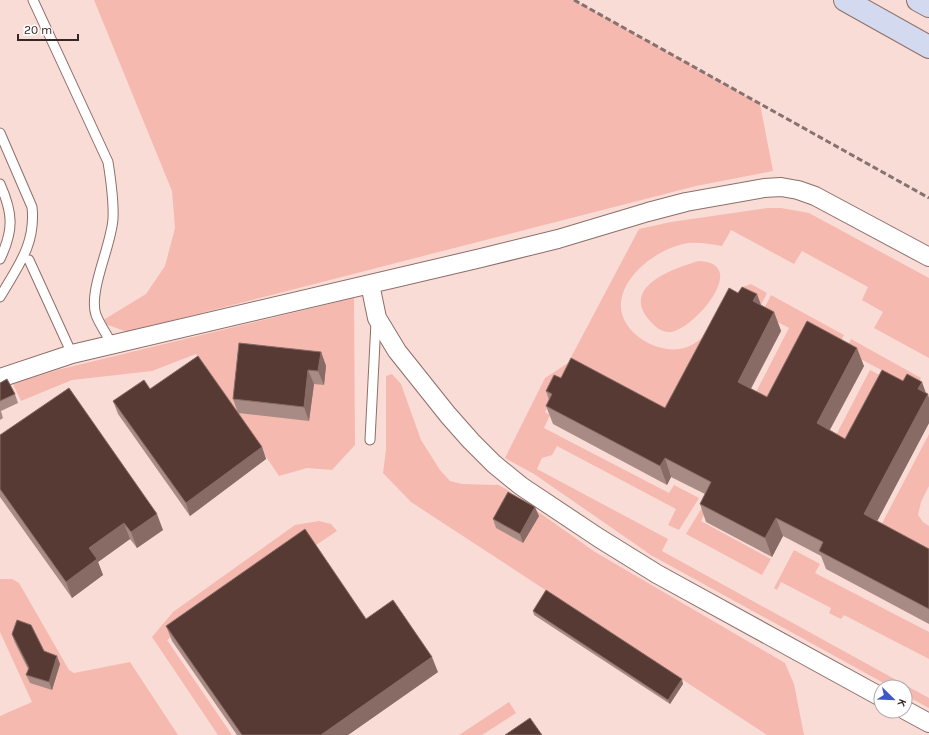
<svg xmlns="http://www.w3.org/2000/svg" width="929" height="735" font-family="Karla,sans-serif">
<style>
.green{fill:#f5b9af}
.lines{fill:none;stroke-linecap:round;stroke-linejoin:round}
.service-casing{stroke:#8e6e68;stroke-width:11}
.minor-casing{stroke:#8e6e68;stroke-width:20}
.secondary-casing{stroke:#8e6e68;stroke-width:24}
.service{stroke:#fff;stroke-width:9}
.minor{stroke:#fff;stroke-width:18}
.secondary{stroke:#d3daf0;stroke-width:22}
.rail{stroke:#86726e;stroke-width:3;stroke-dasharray:6 3;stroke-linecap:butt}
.wall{fill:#a98b86}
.shaded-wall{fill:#896b65}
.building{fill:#583a35;stroke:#896b65}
</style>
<rect width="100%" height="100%" fill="#fadcd6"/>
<path class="green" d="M94,0H574L760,104L773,171L696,186L127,332L100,322L146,294L165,266L175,228L172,191Z
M768,208H781L809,213L929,278V358L874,328L883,312L862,300L868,287L802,251L794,264L731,230L722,246C710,244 700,242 688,243C660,247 619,276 621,308C623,335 660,355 684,348C695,345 703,337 711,329L670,418L559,385L545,412L550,415L544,428L669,493L674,485L699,498L679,530L668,525L676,509L557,446L552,455L542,458L537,469L668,539L662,551L929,698V708L905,695V687H891L651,555L534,474L505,458L545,378L568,363L639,229L671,222Z
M699,261C751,263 694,329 671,332C663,333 655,327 650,321C619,287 674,268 699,261Z
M751,284L767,293L761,305L746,297L735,298L743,287Z
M771,295L844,335L838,346L772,407L753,398L789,328L768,317L771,311L765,307Z
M354,298L355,445L332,470L307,468L279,476L196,354L152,371L72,380L21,401L13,384L57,370Z
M851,339L921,378L916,388L845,351Z
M870,370L887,379L847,456L834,439Z
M392,374L401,384L421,440L440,470L450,481L462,484L498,485L506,489L595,552L785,663L794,684L804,735H767L411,502L383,473L386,449V376Z
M929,434V486L921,502L918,515L923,522L929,526V555L879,529Z
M715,486L718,487L701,521L771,559L762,575L686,534Z
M319,521L331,524L337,531L316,545L310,538L167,640L232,735H218L152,637L173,612L295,525Z
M794,550L820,564L815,573L929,632V659L844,615L841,619L829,613L831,608L781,582L777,590L774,588Z
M0,579H12L19,583L69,670L74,673L130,662L178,735H0V716L32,702L0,632Z
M509,702L516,713L482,735H459Z"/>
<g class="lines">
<defs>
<path id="service" d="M33,0L108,162C111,181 114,200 113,219C111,247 88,291 96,315C100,325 107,335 112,344
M0,133L32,207C36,244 18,266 0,297
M0,184C13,213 14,230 0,259
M29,260L72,354
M370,440L376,322"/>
<path id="minor" d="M370,284L377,318L397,351L448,415L471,441L494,464L521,486L599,538L657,574L881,697
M0,378L72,354L481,258L558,239L648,212L686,202L764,188L781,187L798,190L815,196L929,257
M905,710L929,723"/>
<path id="secondary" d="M845,0L929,47
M918,0L929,6"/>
</defs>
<use href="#service" class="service-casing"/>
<use href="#minor" class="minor-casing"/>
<use href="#secondary" class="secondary-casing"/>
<use href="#service" class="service"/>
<use href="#minor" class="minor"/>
<use href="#secondary" class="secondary"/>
<path class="rail" d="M574,0L929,198"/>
</g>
<path class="wall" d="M761,305L774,312L781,331L751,389L767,397L864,366L830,430L845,439L929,423L877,521L929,549V624L826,569L821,556L783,536L772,557L706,522L700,504L705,494L671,477L667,485L553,424L546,406L549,400L546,391L561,378L665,408Z
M321,352L326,366L324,385L314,384L309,421L238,413L262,447L266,459L190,516L118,414L113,401L150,389L238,413L233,399Z
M0,383L15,394L18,403L1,411L3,418L0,420Z
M0,435L163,530L137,548L130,539L98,562L103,575L72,598L0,497Z
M539,516L523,543L496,528L493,519Z
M533,611L683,684L670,704L534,615Z
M166,626L438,672L348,735H237L172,641Z
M12,634L44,651L60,664L52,690L30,683L26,675L28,669L15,643Z"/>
<path class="shaded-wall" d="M757,294L764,313L753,301Z
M774,312L781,331L744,401L738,382Z
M857,348L864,366L823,442L817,423Z
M321,352L326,366L324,385L318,371Z
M308,370L314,384L309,421L304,407Z
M922,382L927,396L928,394L929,398V423L871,533L864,514L918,389Z
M262,447L266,459L190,516L186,503Z
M665,458L671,477L667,485L660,466Z
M535,507L539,516L523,543L520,534Z
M157,514L163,530L137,548L131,532Z
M776,518L783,536L772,557L765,538Z
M124,523L130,539L98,562L103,575L72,598L66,582L89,548Z
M57,656L60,664L52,690L49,682Z
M432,657L438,672L348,735H321Z
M682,679L683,684L670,704L668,700Z"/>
<path class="building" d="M742,287L757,294L753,301L774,312L738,382L767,397L807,321L857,348L817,423L845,439L882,370L903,381L907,374L922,382L918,389L928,394L864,514L929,549V609L819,551L823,542L776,518L765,538L700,504L711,482L665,458L660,466L546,406L552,394L546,391L554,375L561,378L571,358L665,408L729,288L738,293Z
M239,343L321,352L318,371L308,370L304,407L233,399Z
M198,356L262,447L186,503L113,401L144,380L150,389Z
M7,379L15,394L0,401V383Z
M69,388L157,514L131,532L124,523L89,548L97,559L66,582L0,489V435Z
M508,492L535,507L520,534L493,519Z
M305,529L366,619L393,600L432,657L321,735H242L166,626Z
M546,590L682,679L668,700L533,611Z
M17,620L31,625L44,651L57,656L49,682L26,675L29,668L12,634Z
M530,718L542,735H505Z"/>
<g transform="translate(893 699) rotate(113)"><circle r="19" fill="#ffffff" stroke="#aea9a8"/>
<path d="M0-3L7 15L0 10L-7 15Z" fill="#3d58cb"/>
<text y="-6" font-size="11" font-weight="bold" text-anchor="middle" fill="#352725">K</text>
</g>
<path d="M18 34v6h60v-6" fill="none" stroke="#352725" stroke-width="2"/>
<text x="24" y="34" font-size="12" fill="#352725" stroke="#ffffff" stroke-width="3" paint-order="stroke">20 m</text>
</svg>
